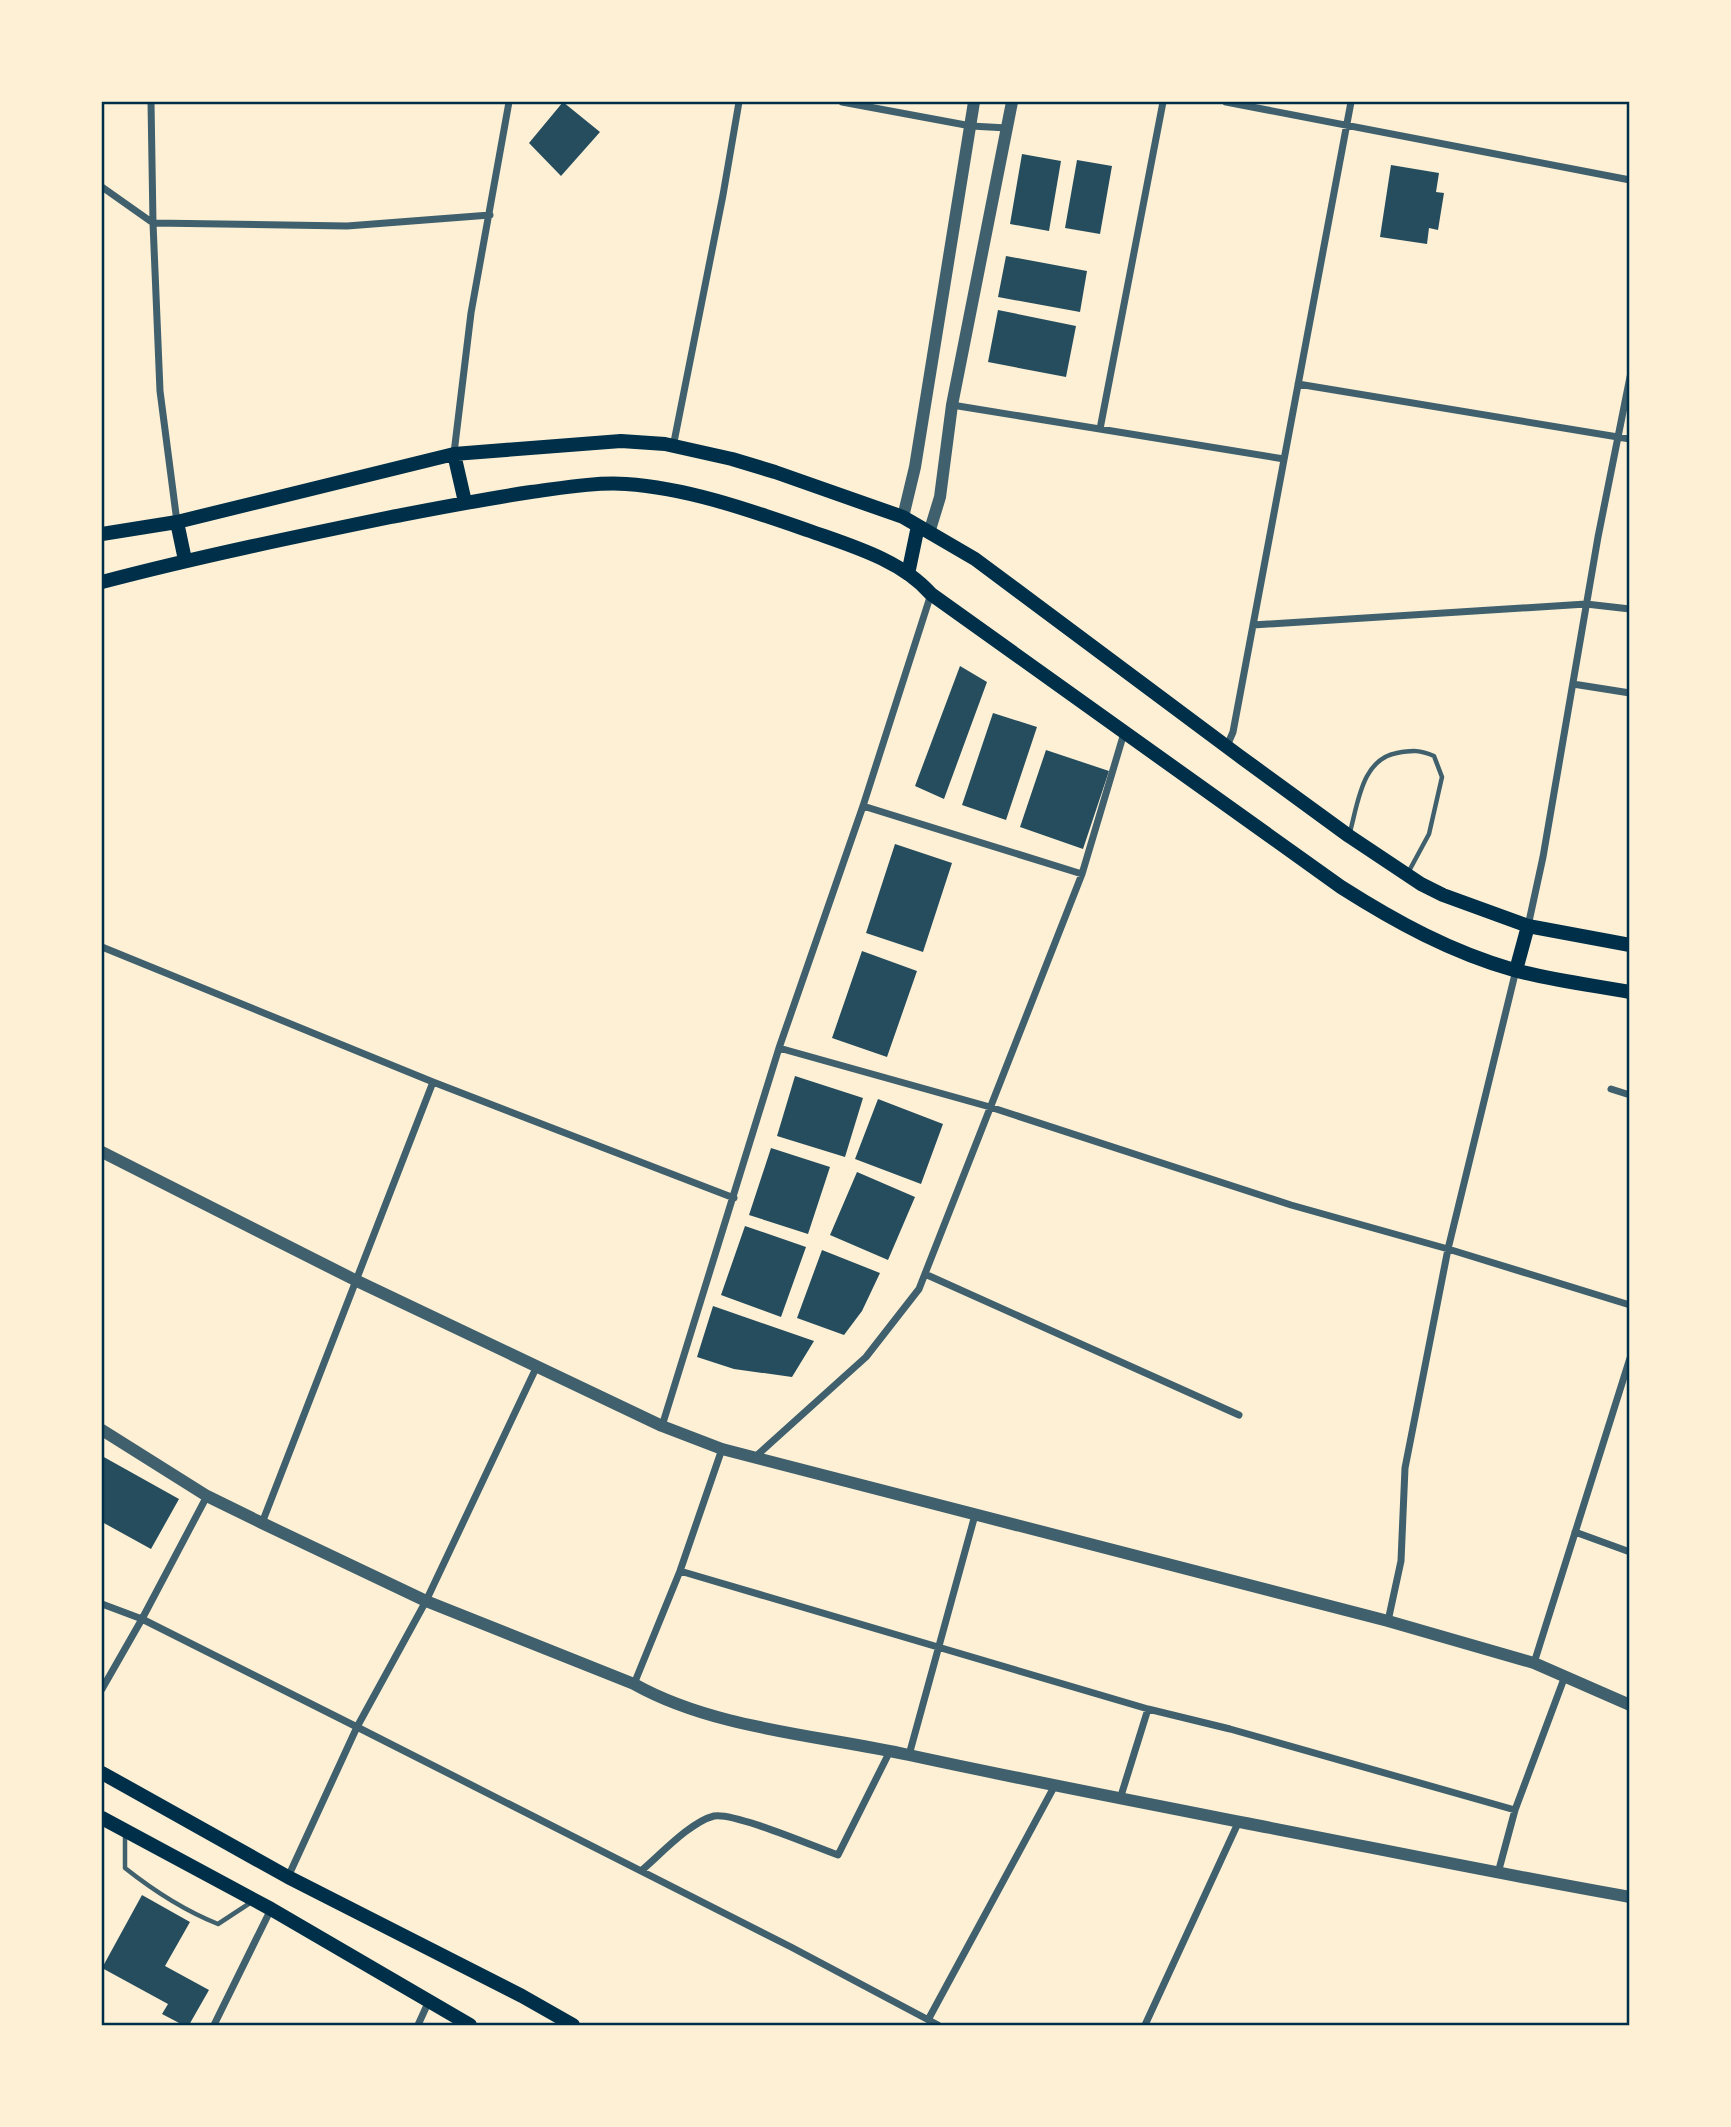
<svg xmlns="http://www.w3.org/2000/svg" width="1731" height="2127" font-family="Overpass,sans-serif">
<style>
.building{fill:#264d5e}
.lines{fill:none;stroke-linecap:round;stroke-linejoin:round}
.service{stroke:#3f606c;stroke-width:4.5}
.minor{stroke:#3f606c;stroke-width:7}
.tertiary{stroke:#3f606c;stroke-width:12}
.secondary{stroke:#003049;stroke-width:14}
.neatline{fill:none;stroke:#003049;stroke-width:2.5}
</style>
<rect width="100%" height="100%" fill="#fdf0d5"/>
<path class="building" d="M563,102L600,132L561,176L529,143Z
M1022,154L1061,161L1049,231L1010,224Z
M1077,160L1112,166L1100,234L1065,228Z
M1391,165L1439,173L1436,192L1444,193L1438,230L1429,228L1427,244L1380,237Z
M1006,256L1087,271L1080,312L998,297Z
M998,310L1076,326L1066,377L988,362Z
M960,666L987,682L944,799L915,786Z
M993,713L1037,727L1006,820L962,805Z
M1046,750L1109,771L1083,849L1020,827Z
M895,844L952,863L923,952L866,933Z
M862,951L917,971L887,1057L832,1038Z
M795,1076L863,1098L845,1157L777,1136Z
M878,1099L943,1124L921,1184L855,1159Z
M771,1148L830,1167L808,1234L749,1215Z
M857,1172L915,1197L888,1260L830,1235Z
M745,1226L806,1247L781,1317L721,1295Z
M822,1250L880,1273L862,1311L844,1335L797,1318Z
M713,1306L814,1341L792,1377L734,1369L697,1357Z
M102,1456L179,1499L151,1549L102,1522Z
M142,1895L190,1922L165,1966L209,1990L189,2025H183L162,2014L168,2004L102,1968Z"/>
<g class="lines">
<path class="service" d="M1350,832C1358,803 1362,759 1397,753C1413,750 1420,750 1434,756L1442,777L1429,834L1409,871
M125,1836V1868C154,1891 183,1910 218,1924L250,1903"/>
<path class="minor" d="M151,102L153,223L160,391L177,522
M842,102L971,126L1007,128
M1226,102L1630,180
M102,187L153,223L347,226L490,215
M1298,384L1630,439
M952,405L1284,459
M1100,429L1163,102
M673,447L723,195L739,102
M454,453L471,313L509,102
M1253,625L1586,604L1630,609
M1573,684L1630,693
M1227,746L1233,732L1351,102
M863,806L1082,874
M1528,926L1543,857L1598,537L1630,377
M102,947L433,1082L734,1198
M779,1048L990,1107L1291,1205L1448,1249L1630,1305
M1611,1089L1630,1095
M925,1274L1239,1415
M662,1426L779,1048L863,806L931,594
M755,1457L866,1357L919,1289L1082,874L1124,733
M262,1523L433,1082
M1575,1532L1630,1552
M680,1571L1148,1709L1230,1729L1515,1810
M102,1604L142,1619L357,1727L791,1947L938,2025
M1388,1621L1401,1561L1405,1468L1448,1249L1516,970
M1534,1663L1630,1358
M634,1684L680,1571L722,1449
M102,1689L142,1619L207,1496
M909,1755L975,1515
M1120,1799L1148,1709
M641,1871C660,1855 690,1822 714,1816C734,1812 815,1847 838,1855L890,1751
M1498,1873L1515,1810L1565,1676
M288,1877L357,1727L426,1601L537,1366
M928,2020L1054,1787
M214,2025L271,1909
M418,2025L428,2003
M1145,2025L1239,1821"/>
<path class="tertiary" d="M903,517L915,467L974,102
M929,533L940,497L952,405L1012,102
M102,1152L355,1280L662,1426L722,1449L1388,1621L1534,1663L1630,1705
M102,1430L207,1496L262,1523L426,1601L634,1684C714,1729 819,1735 909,1755C1019,1779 1130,1800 1240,1822C1370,1847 1499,1874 1630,1897"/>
<path class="secondary" d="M454,454L465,502
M177,522L185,560
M102,534L177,522L454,454L621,441L665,444L732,459L775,472L903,517L975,559L1238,755L1349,836L1421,884L1443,895L1528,926L1630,945
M908,574L918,526
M102,582C197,557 294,537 391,517C438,508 484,499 531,492C562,488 595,482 626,484C688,488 752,511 810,531C852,546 901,560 931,594L1341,887C1396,922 1451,952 1514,970C1551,980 1591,985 1630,992
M1516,970L1528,926
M102,1773L288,1877L522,1996L573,2025
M102,1818L271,1909L470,2025"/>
</g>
<rect width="1731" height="2127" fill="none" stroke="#fdf0d5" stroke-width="206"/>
<rect x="103" y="103" width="1525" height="1921" class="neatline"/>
</svg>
